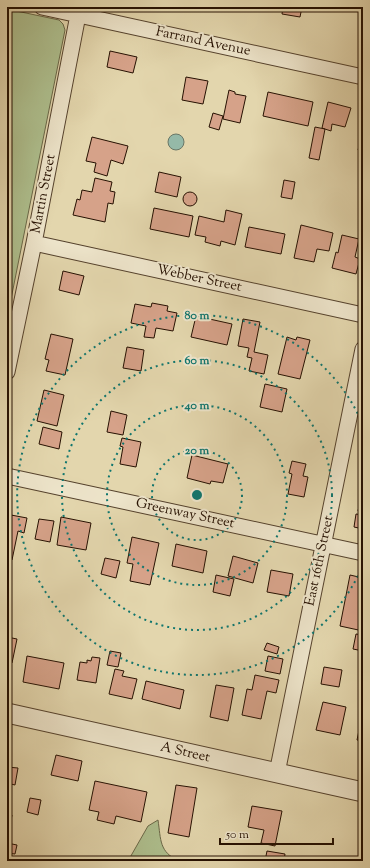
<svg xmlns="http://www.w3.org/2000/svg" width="370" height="868" font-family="'Sorts Mill Goudy',serif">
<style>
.green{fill:#aebf8e;stroke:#6a6848}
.water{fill:#95b9a8;stroke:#697666}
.building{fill:#d6a289;stroke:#261102}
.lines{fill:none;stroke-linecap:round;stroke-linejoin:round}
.minor-casing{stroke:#55422d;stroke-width:17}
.tertiary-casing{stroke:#55422d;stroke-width:21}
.minor{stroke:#ede4ca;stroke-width:15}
.tertiary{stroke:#ede4ca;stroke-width:19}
.ring{fill:none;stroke:#0f766e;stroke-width:2;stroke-dasharray:2 4}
.labels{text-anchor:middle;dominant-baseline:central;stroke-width:4;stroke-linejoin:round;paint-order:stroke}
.street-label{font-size:14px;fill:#261102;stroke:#ede4ca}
.centre{fill:#0f766e;stroke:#ede4ca;stroke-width:2}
.ring-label{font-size:12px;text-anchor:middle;font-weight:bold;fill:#0f766e;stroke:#ede4ca;stroke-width:4;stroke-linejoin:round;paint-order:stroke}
</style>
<rect width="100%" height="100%" fill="#e3d6ad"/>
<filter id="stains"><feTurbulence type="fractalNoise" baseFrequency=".005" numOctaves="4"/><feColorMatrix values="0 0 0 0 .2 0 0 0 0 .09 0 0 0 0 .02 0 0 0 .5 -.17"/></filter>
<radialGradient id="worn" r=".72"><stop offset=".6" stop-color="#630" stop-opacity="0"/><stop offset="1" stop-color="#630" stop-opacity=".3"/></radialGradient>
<path class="green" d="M7,9L59,20L63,24L65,30L7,319Z
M158,820C161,840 159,852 179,861H128L148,826Z"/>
<path class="water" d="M168 142a8 8 0 1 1 16 0a8 8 0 1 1-16 0Z"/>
<path class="building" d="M235,7H256L255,11Z
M283,7H302L300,17L282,14Z
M316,7H333V11L315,8Z
M110,51L137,57L133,73L107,67Z
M186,77L208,81L203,104L182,100Z
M229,90L235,92V94L246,96L240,123L223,119Z
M268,92L313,102L308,126L263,116Z
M328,102L351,108L345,127L332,124L331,131L322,128Z
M213,113L223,116L219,130L209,127Z
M315,127L325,129L319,160L309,158Z
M92,137L128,146L123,164L111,160L107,176L94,172L96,163L86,161Z
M361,139H363V165L360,164L362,150H358Z
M159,172L181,177L177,197L155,192Z
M95,178L112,182L110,191L115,192L113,204L108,203L105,222L73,215L77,199L80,200L82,190L92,192Z
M284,180L295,182L292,199L281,197Z
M183 199a7 7 0 1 1 14 0a7 7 0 1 1-14 0Z
M154,208L193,216L189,237L150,229Z
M226,210L242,214L235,245L221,241L220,246L205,242L206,237L195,235L199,216L224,222Z
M301,225L333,233L329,251L317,249L314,262L294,258Z
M249,227L285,234L281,254L245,247Z
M342,235L359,239L355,257L360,259L356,274L332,268L336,252L338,253Z
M63,271L84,276L79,295L59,290Z
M152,303L168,306L167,311L177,313L173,331L156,328L154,338L144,337L146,326L131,323L135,304L151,307Z
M196,316L232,324L227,345L191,337Z
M243,319L260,322L254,352L268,355L264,374L249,371L252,358L247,357L249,348L238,346Z
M51,334L73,339L65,375L46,371L49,360L45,359Z
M287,337L296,340L297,337L310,340L300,379L278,374Z
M127,347L144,350L141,371L123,368Z
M265,384L287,389L282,412L260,407Z
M44,390L64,395L57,426L37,421Z
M111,411L127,415L123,435L107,432Z
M43,427L62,432L59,449L39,444Z
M122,438L141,442L136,467L120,464L123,447L120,446Z
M192,455L228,464L223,483L211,481L210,484L187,478Z
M292,461L306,464L303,476L308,477L304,497L288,494L292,474L289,473Z
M360,501L363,502V512L358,511Z
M356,514L363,515V529L354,527Z
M11,515L27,518L24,533L18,531L12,560L7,559V529H8Z
M61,517L91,523L86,550L57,545Z
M39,519L54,521L50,542L35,539Z
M132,537L159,543L150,585L130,581L133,564L127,563Z
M176,544L207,551L203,573L172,566Z
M233,556L258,563L253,583L228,576Z
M105,558L120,561L116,578L101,574Z
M271,570L293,574L289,596L267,592Z
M216,575L234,579L230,596L213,592Z
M350,575L363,578L362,619L363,631L340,626Z
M356,634L363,635V651L353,649Z
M7,637L17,639L12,663L7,662Z
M267,643L279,647L277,654L264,650Z
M110,651L121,653L118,667L107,665Z
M27,656L64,663L59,689L23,682Z
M268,656L283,659L280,674L265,671Z
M92,657L100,658L96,683L77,680L80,662L87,663V660L91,661Z
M324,667L342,670L339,687L321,684Z
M115,669L124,671L122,676L137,679L132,699L109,694Z
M255,675L279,680L276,693L267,691L261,719L242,715L247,689L252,690Z
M146,681L184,690L180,709L142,699Z
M216,685L234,688L228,721L210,717Z
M323,702L346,707L340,735L316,730Z
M363,711V741L357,740Z
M56,755L82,761L78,781L51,775Z
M7,767L18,768L15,785L7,783Z
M95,781L147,792L141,822L116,816L114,824L97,820L99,812L89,810Z
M176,785L197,788L189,837L168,833Z
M30,798L41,800L38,815L27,812Z
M252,806L282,811L275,846L261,843L264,830L248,827Z
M7,814L12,815L9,831H7Z
M7,843L17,845L15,854L7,853Z
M267,851L285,854L284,861H265Z"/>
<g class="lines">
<defs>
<path id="minor" d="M42,7L363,77
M34,243L363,315
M7,372L34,243L78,15
M7,476L363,553
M277,773L363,349"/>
<path id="tertiary" d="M7,713L363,792"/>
</defs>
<use href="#minor" class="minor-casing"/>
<use href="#tertiary" class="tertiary-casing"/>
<use href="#minor" class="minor"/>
<use href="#tertiary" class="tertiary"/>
</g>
<g class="ring">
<circle cx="197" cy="495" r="45"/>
<circle cx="197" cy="495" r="90"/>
<circle cx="197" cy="495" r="135"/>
<path d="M363 565A180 180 0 1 1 363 425"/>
</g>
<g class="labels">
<g class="street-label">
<text transform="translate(203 42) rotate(12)">Farrand Avenue</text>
<text transform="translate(44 194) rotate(-79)">Martin Street</text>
<text transform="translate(199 279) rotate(12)">Webber Street</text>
<text transform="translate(185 514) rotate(12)">Greenway Street</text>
<text transform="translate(320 561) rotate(-78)">East 16th Street</text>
<text transform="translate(185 753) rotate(13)">A Street</text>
</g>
</g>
<circle cx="197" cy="495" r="6" class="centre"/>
<g class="ring-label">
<text x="197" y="319">80 m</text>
<text x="197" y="364">60 m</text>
<text x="197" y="409">40 m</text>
<text x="197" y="454">20 m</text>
</g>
<rect width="370" height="868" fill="none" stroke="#e3d6ad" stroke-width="24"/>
<rect x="8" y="8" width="354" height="852" fill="none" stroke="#261102" stroke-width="2"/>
<rect x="12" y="12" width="346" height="844" fill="none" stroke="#261102"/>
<path d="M220 838v6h113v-6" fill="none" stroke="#261102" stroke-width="2"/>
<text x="226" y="838" font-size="12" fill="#261102" stroke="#ede4ca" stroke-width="3" paint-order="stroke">50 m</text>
<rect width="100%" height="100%" filter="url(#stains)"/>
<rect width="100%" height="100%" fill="url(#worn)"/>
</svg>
